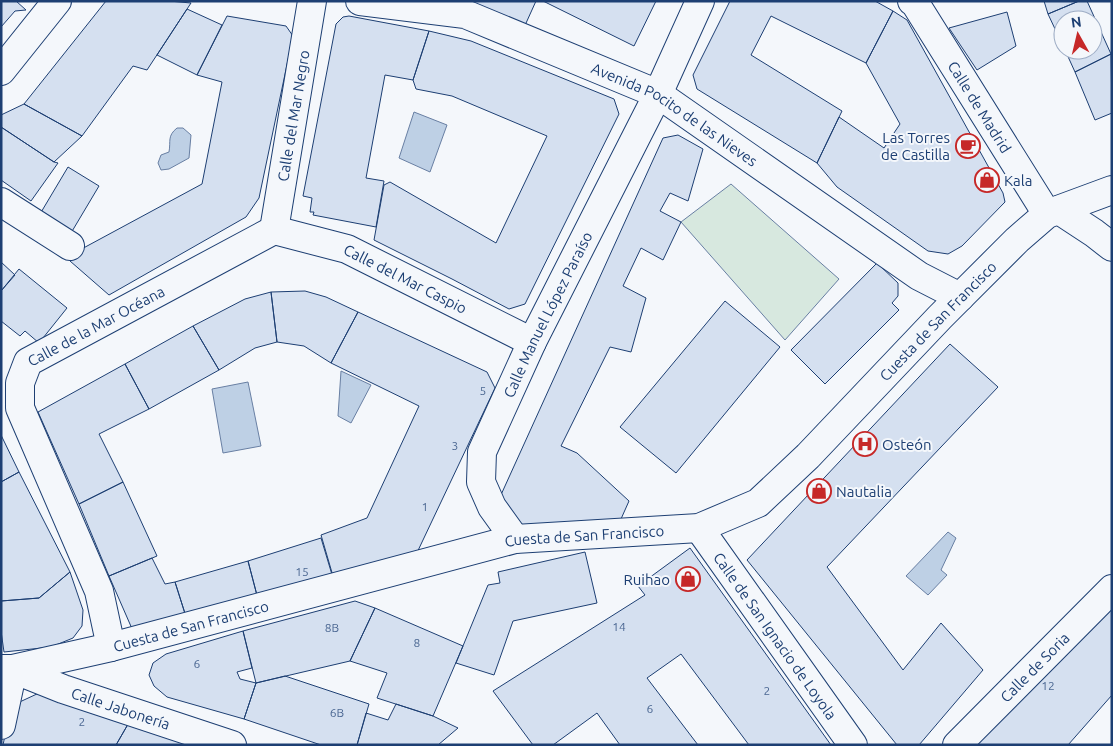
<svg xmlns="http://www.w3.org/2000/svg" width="1113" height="746" font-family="Ubuntu,sans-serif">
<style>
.green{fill:#d7e8df;stroke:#687fa3}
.water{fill:#bed0e5;stroke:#687fa3}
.building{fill:#d5e0f0;stroke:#1d3f73}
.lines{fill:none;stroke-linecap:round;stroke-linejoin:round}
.minor-casing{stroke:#1d3f73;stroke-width:30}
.minor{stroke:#f4f7fb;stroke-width:28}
.labels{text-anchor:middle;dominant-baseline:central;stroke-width:4;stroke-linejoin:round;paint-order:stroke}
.number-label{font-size:12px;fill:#4b6792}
.street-label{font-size:15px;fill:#1d3f73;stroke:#f4f7fb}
.poi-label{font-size:15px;fill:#1d3f73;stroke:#f4f7fb;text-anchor:start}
</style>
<rect width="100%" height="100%" fill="#f4f7fb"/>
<path class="green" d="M731,184L839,279L785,340L681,222Z"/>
<path class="water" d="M414,112L447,125L430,172L399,158Z
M177,128H183L191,135L189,158L169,169L161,170L158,163L161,155L169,152C171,141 167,136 177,128Z
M341,371L371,385L351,423L338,416Z
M248,382L261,446L223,453L212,389Z
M948,532L956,538L941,570L947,575L928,595L906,576Z"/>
<path class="building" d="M1,1H16L26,10L15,11L1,27Z
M106,1H169L191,3L147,70L133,66L82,136L24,104Z
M454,1H536L522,32Z
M543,1H656L634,46Z
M730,1H875L893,11L866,63L771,16L751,55L842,111L817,163L697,89L693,75Z
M1044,1H1079L1048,14Z
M1079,1H1087L1111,54L1075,72L1065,50H1093V20H1063V46L1048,14Z
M187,9L222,25L197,75L157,55Z
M893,11L907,20L1003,193L1005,202L962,246L948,254L928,251L837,187L817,163L839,117L884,148L900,124L866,63Z
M1007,12L1016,46L977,70L949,28Z
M227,16L286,26L293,36L259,198L246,217L109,295L70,261L76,252L202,184L222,82L197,75Z
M349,16L429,31L413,80L385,75L366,178L384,181L376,227L313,215L314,212H310L312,198L303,196L336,24L343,17Z
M429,31L471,41L614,99L619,114L525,304L509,309L452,279L374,240L384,185L390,182L496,243L547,136L452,96L416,89L413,80Z
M1111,54L1112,113L1095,120L1075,72Z
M24,104L82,136L54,162L1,127V115Z
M1,127L54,162L58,163L31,201L1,180Z
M678,135L703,149L688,201L670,193L660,211L681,222L663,260L641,248L623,286L646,298L631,352L610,347L561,446L577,453L629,501L621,519L530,528L514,522L500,497L663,138Z
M68,167L99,186L71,233L40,214Z
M1,262L15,275L1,291Z
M877,263L898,283V296L892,303L899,310L825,384L791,350Z
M19,269L67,308L39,343L25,331L20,336L1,321V291Z
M305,291L326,297L358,312L331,363L304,346L277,342L271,292Z
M271,292L277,342L255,348L219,370L193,326L245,299Z
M725,301L780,347L676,473L620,427Z
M358,312L487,372L495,388L414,559L335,583L321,535L367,518L419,406L331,363Z
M193,326L219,370L149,409L125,364Z
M950,344L998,387L827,567L903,670L941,623L983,670L919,745H897L747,560Z
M125,364L149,409L99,434L123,482L79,504L38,412Z
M1,435L19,472L1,482Z
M19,472L70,572L39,598L1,601V482Z
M123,482L157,556L109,576L79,504Z
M321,538L333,578L259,603L248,561Z
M690,548L831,745H749L681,654L647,678L698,745H620L597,713L553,745H533L493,691L645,595L638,586Z
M585,552L597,603L513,621L494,675L456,663L488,585L500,583L498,572Z
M152,558L165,584L175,582L188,623L133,631L109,576Z
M248,561L259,603L188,623L175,582Z
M70,572L83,610L82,626L73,638L51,647L4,652L1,631V601L39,598Z
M1112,599V695L1068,745H976Z
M355,601L375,608L350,661L256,683L243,631Z
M375,608L463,646L433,716L377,698L387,673L350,661Z
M243,631L252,668L237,672L240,679L256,683L244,719L167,697L154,686L149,675L153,663L166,654Z
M285,676L369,704L357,745H321L244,719L256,683Z
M39,693L131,719L116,745H3L11,706Z
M396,704L433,716L458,728L438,745H357L366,713L388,720Z
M131,719L205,745H116Z"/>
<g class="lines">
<defs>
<g id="minor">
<path id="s1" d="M360,1L465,14L658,94L919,276L960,297"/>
<path id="s2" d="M912,1L915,3L1047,214"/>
<path d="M1,71L57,1"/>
<path d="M1,202L70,246"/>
<path d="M1059,210L1094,233L1112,247"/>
<path id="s3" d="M274,230L347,249L532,342"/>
<path id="s4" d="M274,230L312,1"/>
<path id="s5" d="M699,528L853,745"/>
<path id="s6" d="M515,539L492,507L481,482L482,452L532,342L658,94L700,1"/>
<path id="s7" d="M111,647L99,591L20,408V383L28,362L274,230"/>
<path id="s8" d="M1,669H13L111,647L515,539L699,528L758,503L808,456L940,317L1017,240L1047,214L1112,190"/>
<path id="s9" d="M1,725L13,669L63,689L232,745"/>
<path id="s10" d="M957,745L1112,589"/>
</g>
</defs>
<use href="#minor" class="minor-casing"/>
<use href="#minor" class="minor"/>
</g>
<defs>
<symbol id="cafe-ring" viewBox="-11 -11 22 22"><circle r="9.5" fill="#f4f7fb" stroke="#c62828" stroke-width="1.5"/><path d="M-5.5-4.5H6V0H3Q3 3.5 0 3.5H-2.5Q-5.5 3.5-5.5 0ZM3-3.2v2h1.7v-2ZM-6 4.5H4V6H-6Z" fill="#c62828"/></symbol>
<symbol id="shop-ring" viewBox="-11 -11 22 22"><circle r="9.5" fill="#f4f7fb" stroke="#c62828" stroke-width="1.5"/><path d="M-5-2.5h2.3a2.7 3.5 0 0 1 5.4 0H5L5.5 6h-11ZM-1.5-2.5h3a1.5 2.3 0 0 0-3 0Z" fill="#c62828"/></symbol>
<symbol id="hospital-ring" viewBox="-11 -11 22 22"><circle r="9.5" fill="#f4f7fb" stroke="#c62828" stroke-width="1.5"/><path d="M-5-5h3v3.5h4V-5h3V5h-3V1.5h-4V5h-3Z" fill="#c62828"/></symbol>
</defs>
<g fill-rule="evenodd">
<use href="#cafe-ring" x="954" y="132" width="28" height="28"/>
<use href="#shop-ring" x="973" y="166" width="28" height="28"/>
<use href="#hospital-ring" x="851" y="430" width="28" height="28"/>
<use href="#shop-ring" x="805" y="477" width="28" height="28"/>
<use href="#shop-ring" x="674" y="565" width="28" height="28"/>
</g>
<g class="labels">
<g class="number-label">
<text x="483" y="390">5</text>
<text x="455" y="445">3</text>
<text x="425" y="506">1</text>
<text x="302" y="571">15</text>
<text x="619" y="626">14</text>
<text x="332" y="627">8B</text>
<text x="417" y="642">8</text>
<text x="197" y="663">6</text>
<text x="1048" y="685">12</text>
<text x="767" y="690">2</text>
<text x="650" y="708">6</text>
<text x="337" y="712">6B</text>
<text x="82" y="721">2</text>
</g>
<g class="street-label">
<text stroke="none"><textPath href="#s2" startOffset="126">Calle de Madrid</textPath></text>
<text stroke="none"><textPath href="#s4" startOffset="116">Calle del Mar Negro</textPath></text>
<text stroke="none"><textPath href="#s1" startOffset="339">Avenida Pocito de las Nieves</textPath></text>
<text stroke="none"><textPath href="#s3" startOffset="141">Calle del Mar Caspio</textPath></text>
<text stroke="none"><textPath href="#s6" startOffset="249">Calle Manuel López Paraíso</textPath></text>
<text stroke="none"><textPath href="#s8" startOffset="1035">Cuesta de San Francisco</textPath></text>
<text stroke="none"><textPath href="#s7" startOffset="381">Calle de la Mar Océana</textPath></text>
<text stroke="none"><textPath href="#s8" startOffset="600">Cuesta de San Francisco</textPath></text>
<text stroke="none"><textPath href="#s8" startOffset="195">Cuesta de San Francisco</textPath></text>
<text stroke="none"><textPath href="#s5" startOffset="132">Calle de San Ignacio de Loyola</textPath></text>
<text stroke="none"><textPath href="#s10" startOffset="110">Calle de Soria</textPath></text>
<text stroke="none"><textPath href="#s9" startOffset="172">Calle Jabonería</textPath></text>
</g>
<g class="poi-label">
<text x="950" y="137" text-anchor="end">Las Torres<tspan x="950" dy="17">de Castilla</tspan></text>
<text x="1004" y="180">Kala</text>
<text x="882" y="444">Osteón</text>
<text x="836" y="491">Nautalia</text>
<text x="670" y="579" text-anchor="end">Ruihao</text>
</g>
</g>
<rect width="1113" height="746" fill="none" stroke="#1d3f73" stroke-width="5"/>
<g transform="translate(1078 35) rotate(352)"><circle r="24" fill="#f4f7fb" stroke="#9eadc5"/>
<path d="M0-4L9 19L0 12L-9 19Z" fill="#c62828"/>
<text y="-8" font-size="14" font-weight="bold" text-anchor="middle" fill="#1d3f73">N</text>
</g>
</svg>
